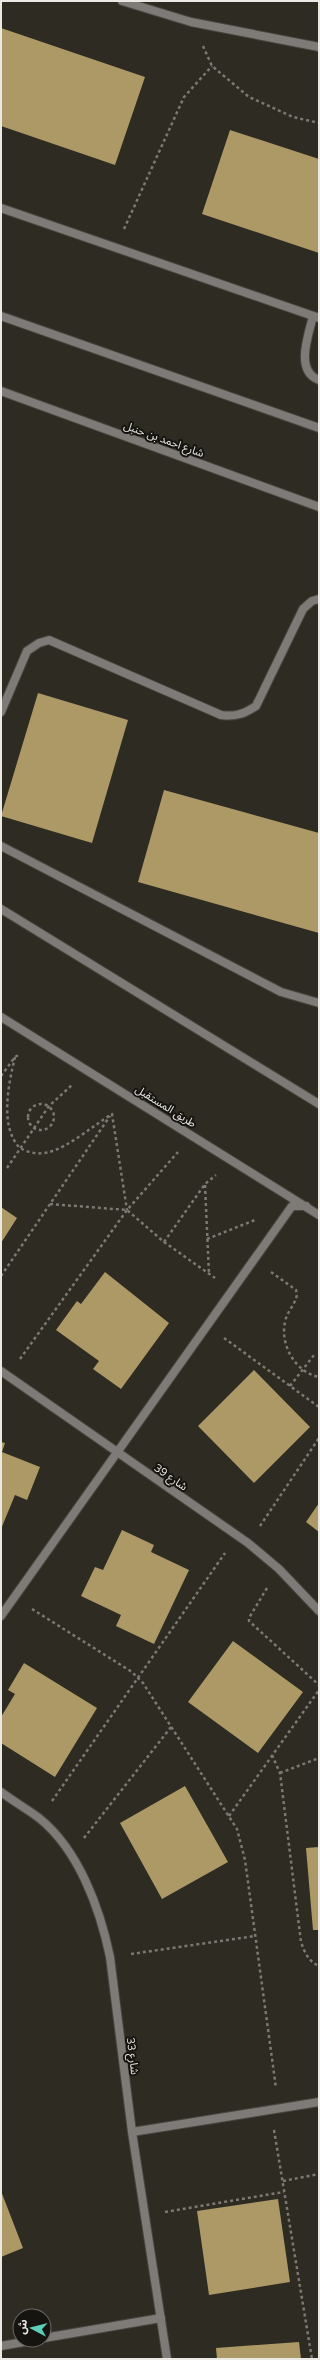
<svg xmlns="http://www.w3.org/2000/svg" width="320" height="2360" font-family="Mulish,'Noto Sans Arabic',sans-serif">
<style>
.building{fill:#ac9965}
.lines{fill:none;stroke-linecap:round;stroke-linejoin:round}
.service-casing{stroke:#48463e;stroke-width:10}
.minor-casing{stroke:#48463e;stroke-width:10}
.tertiary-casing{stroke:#48463e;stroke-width:10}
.path{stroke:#7c7972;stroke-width:2.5;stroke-dasharray:3 3;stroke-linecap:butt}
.service{stroke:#7e7a77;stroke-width:8}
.minor{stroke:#7e7a77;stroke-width:8}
.tertiary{stroke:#7e7a77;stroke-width:8}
.labels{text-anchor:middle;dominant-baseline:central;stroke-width:4;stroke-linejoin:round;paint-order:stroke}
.street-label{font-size:11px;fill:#ebe9e4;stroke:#151410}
</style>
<rect width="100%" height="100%" fill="#2e2b23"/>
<path class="building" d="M1,28L145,77L115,165L1,126Z
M230,130L319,159V253L202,214Z
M38,693L128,720L92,843L1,816Z
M164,790L319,833V933L138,882Z
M1,1207L17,1218L1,1243Z
M105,1272L169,1323L121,1389L93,1369L99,1361L56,1330L77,1301L81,1304Z
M254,1370L310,1427L254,1483L198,1426Z
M1,1442L5,1443L2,1452L40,1467L27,1500L15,1495L1,1529Z
M319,1503V1532L306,1522Z
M122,1530L154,1545L151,1552L189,1570L154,1644L116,1626L121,1615L81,1596L95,1567L103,1570Z
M233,1641L303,1692L258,1753L188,1702Z
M24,1663L97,1708L55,1777L1,1743V1717L15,1694L8,1690Z
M185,1786L228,1862L162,1899L120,1823Z
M319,1847V1930H313L306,1848Z
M1,2191L23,2248L1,2257Z
M278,2199L290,2282L209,2295L197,2211Z
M299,2342L301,2359H217L216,2348Z"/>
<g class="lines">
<defs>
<path id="service" d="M313,316C309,334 294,371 319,380
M44,2338L161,2318
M1,2346L35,2340"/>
<path id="minor" d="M122,1L191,22L319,47
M1,208L319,318
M1,712L27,651L39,643L49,640L221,715C235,717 244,714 256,706L303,609L312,601L319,599
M1,846L281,992L319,1003
M1,1371L248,1543L279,1569L319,1611
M1,1616L292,1206H306
M1,1792C13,1801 27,1809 39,1818C79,1850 100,1909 110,1957L132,2132L167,2359
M132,2132L319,2102"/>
<path id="tertiary" d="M1,316L319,428
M1,391L319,507
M1,909L319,1104
M1,1017L319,1215"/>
</defs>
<use href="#service" class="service-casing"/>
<use href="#minor" class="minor-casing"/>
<use href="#tertiary" class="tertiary-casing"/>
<path class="path" d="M203,46L212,66L249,97L293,117L319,123
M124,229L184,97L212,66
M15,1057C8,1086 0,1126 19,1147C27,1153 40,1155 49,1152C69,1147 94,1125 112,1114L127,1210
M1,1076L15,1057L20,1054
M28 1117a13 13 0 1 1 26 0a13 13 0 1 1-26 0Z
M7,1168L49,1106L72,1085
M205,1185L209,1274
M50,1204L127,1210L164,1242L215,1278
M207,1239L255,1220
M164,1242L205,1184L216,1175
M271,1272L296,1290L297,1294C296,1304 287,1311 285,1322C280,1345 295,1372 319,1377
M1,1276L110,1116
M224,1338L319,1407
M20,1359L127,1210L178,1152
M290,1386L314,1355
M260,1526L319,1438
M267,1588L249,1618V1621L319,1685
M32,1609L132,1672L143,1683L237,1829L245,1860L276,2088
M272,1755L280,1773L301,1942C305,1953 308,1961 319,1966
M280,1773L319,1758
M52,1801L225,1553
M229,1816L319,1690
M84,1838L171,1727
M131,1954L255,1936
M274,2130L312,2359
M283,2181L319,2174
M165,2212L284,2192"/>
<use href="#service" class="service"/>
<use href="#minor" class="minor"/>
<use href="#tertiary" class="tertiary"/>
</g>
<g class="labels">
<g class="street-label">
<text transform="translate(164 439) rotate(20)">شارع احمد بن حنبل</text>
<text transform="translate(166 1106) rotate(32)">طريق المستقبل</text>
<text transform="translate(171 1477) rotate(35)">شارع 39</text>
<text transform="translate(133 2056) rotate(83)">شارع 33</text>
</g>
</g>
<rect width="320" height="2360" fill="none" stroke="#ebe9e4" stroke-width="4"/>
<g transform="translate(32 2328) rotate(277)"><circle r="19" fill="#151410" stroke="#6b6965"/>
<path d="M0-3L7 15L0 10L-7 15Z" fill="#5cceba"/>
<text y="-6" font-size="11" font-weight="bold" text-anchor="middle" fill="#ebe9e4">ش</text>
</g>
</svg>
